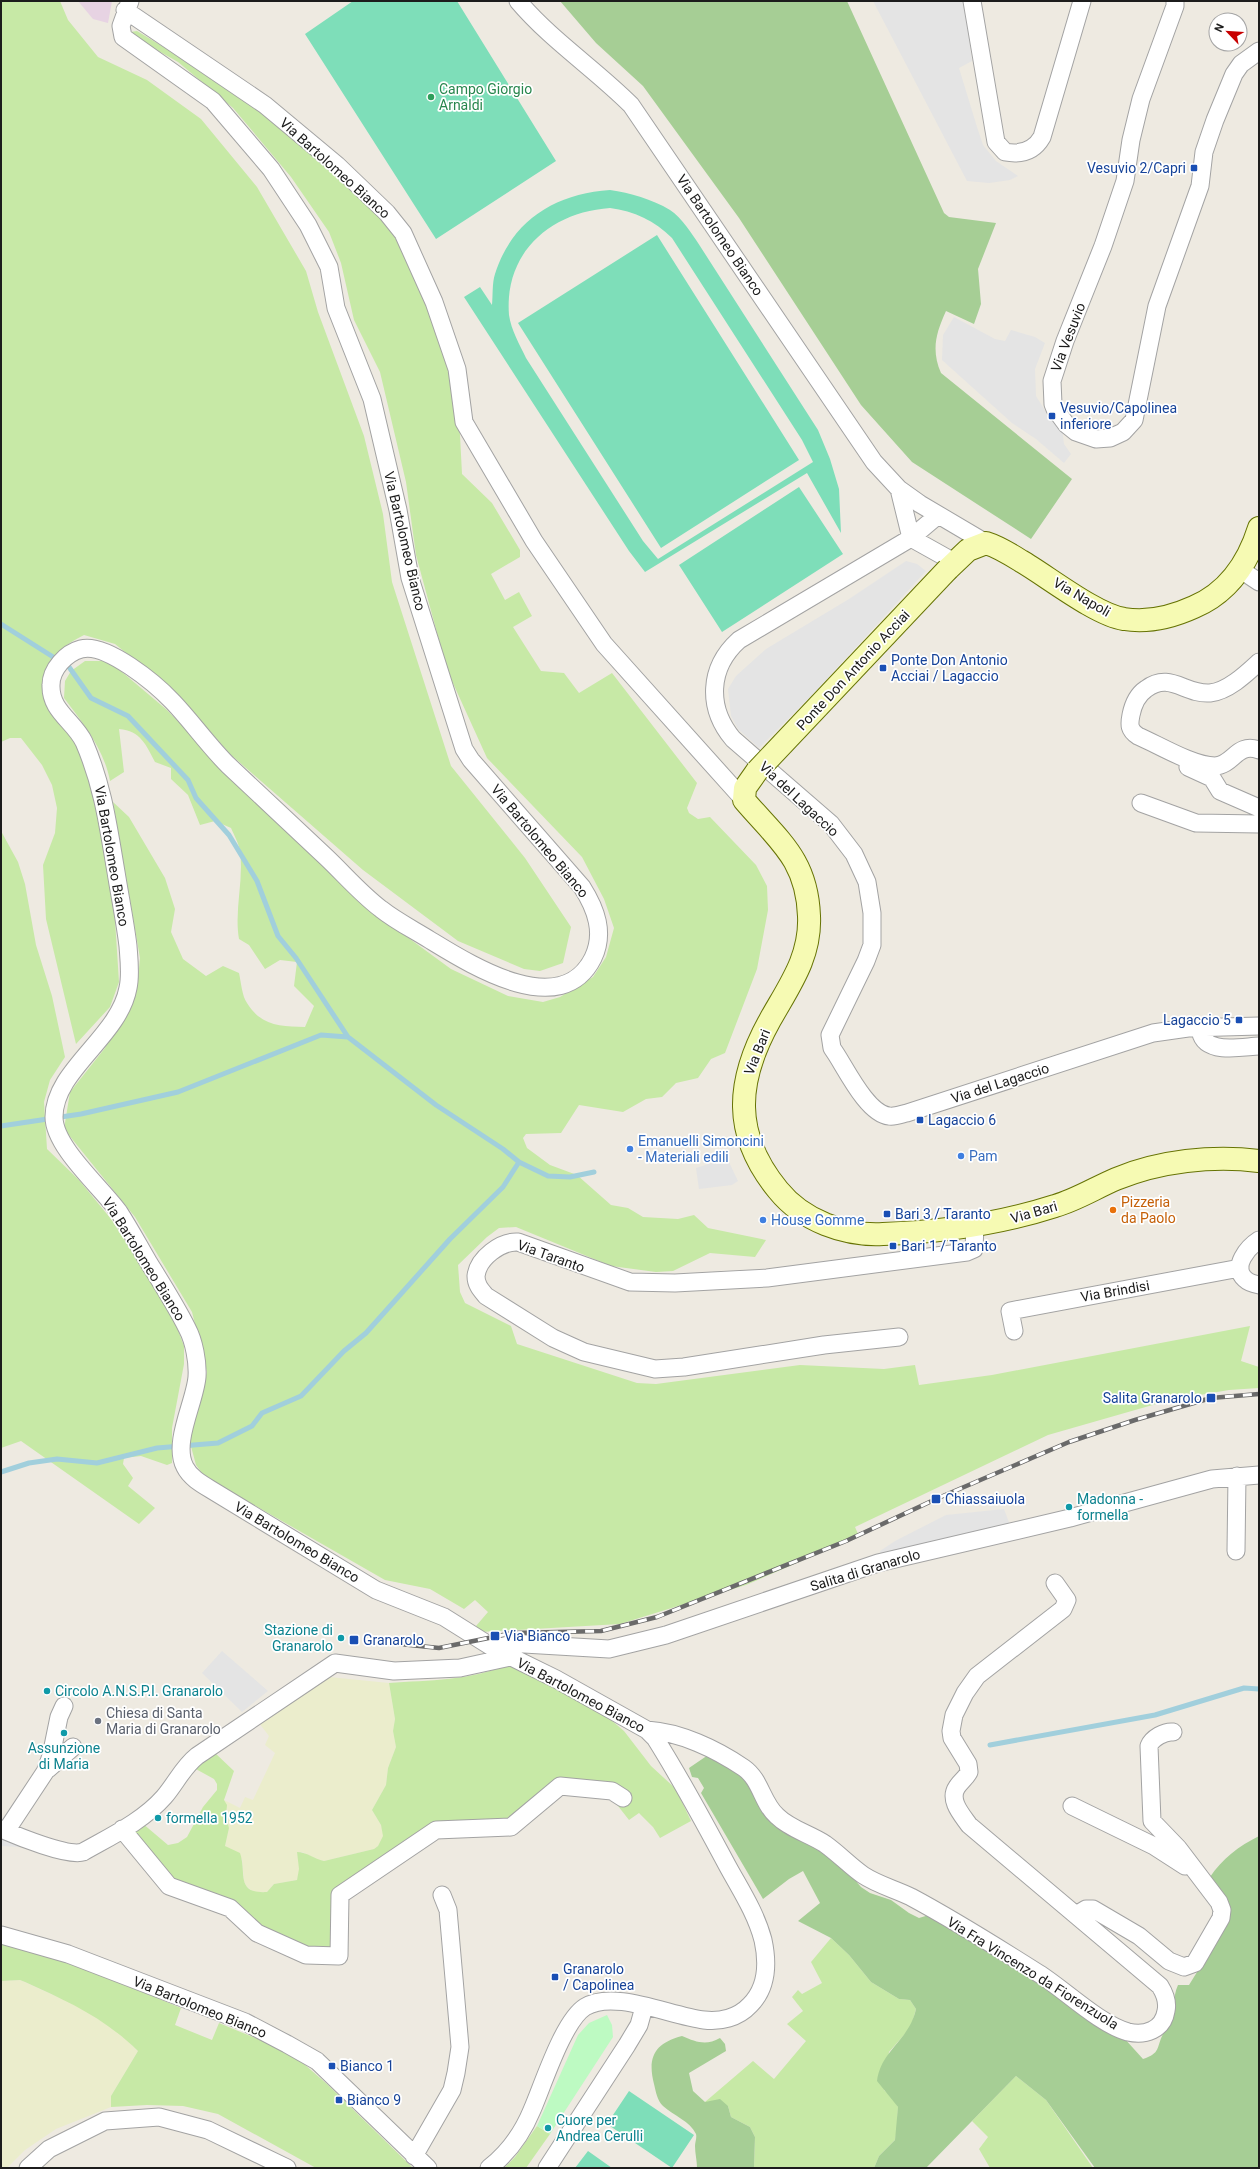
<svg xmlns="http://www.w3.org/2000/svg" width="1260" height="2169" font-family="Roboto,sans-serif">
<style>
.industrial{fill:#e7d3e3}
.farmland{fill:#ebedcc}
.grass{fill:#c7e9a6}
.forest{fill:#a6ce95}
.park{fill:#bdfac2}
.pitch{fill:#7edeb9;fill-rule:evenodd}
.parking{fill:#e4e4e4}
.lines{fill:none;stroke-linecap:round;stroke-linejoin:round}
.stream{stroke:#a1cfdc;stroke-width:5}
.street-casing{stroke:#a3a3a3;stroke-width:19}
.secondary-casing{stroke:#667304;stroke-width:24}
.street{stroke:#fff;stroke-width:17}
.secondary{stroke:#f6fab3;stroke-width:22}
.rail-casing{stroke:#6a6a6a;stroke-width:4.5}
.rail{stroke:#fff;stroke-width:3;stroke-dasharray:9;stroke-linecap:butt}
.secondary-bridge-casing{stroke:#667304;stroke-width:24;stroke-linecap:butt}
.secondary-bridge{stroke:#f6fab3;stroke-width:22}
.leisure-dot{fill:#2e9e5b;stroke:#fff;stroke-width:1.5}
.transit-dot{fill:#1a4fb4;stroke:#fff;stroke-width:1.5}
.shop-dot{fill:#3f7fe0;stroke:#fff;stroke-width:1.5}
.food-dot{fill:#e8710a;stroke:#fff;stroke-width:1.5}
.culture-dot{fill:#0f9aa8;stroke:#fff;stroke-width:1.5}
.worship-dot{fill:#6b7280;stroke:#fff;stroke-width:1.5}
.labels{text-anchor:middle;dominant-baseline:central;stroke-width:3.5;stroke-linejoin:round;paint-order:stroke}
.leisure-label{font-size:14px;fill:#27864d;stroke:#fff;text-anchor:start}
.street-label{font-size:14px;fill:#1c1c1c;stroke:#fff}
.transit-label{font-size:14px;fill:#164399;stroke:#fff;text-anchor:start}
.shop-label{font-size:14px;fill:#366cbe;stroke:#fff;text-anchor:start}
.food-label{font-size:14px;fill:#c56008;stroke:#fff;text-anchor:start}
.culture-label{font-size:14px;fill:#0d838f;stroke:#fff;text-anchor:start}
.worship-label{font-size:14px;fill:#5b616d;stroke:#fff;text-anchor:start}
</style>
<rect width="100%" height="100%" fill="#eeeae1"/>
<path class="industrial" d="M78,1H112L108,23L93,19Z"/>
<path class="farmland" d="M329,1677L389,1683L395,1719L393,1731L396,1747L388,1768L386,1785L372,1810L381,1825L384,1836L378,1846L374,1849L324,1861L318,1860L302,1852H297L300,1869L297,1880L274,1884L267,1892L255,1893L246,1886L244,1881L242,1859L225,1846L229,1828L226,1817L228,1811L224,1800L240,1808L245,1797L253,1800L275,1753L265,1745L269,1736L259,1723Z
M20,1980L82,2008L118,2032L138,2051L111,2096V2107L56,2129L25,2150L7,2168H1V1981Z"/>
<path class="grass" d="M1,1H60L68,20L98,57L147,80L201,119L257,187L306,271L318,312L364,436L383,514L392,582L451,766L525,858L571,927L563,963L540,971L524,969L458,941L363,870L230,754L179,696L115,644L84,635C55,650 53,657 44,687L80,744L94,784L115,920L119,982L110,1007L76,1044L46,919L43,865L55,833L57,808L52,785L42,765L21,738H10L1,742Z
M137,31L220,81L299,141L381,218L402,246L443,346L458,396L462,474L492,503L520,550V557L491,574L505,600L519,592L532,616L513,627L541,671L564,673L579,693L612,673L697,783L687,808L689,813L698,819L710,817L756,865L767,886L768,910L757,969L725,1053L711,1059L698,1078L676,1083L662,1097L646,1099L623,1112L579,1105L561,1133L526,1134L523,1138L527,1148L550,1165L577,1175L611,1205L628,1208L643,1217L678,1219L694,1215L708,1228L766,1240L755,1257L710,1253L673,1271L656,1272L611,1266L516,1227L499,1228L487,1237L458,1265L460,1292L465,1303L511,1326L517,1344L637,1383L656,1384L800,1365L884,1369L915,1365L919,1385L992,1375L1250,1326L1241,1361L1259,1367V1388L1229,1390L1170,1400L1048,1435L855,1527L859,1536L746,1585L620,1624L481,1632L476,1626L488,1612L475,1600L464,1609L430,1589L385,1580L205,1477L196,1465L189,1439L207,1372L192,1312L135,1217L64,1129L70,1092L105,1048L137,988L140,958L113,802L129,817L165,878L175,909L171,932L183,959L206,976L223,966L239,973C241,982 242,996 247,1003C262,1027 281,1026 305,1027L314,1006L294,986L297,962L280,960L265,969L249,945L239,939C234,910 244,881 240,851C239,844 234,835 231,828L215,821L200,825L188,795L171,779V768L155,762C146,745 141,731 119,729L124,772L110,781C104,749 83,723 64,698L65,681L71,671L85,661H109L167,710L255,801L373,912L451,969L508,996L543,1002L560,997L593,977L606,957L614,928L604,899L582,857L487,758L447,670L416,555L406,482L380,372L354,320L341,263L329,232L291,177L233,108L178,62L132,36L130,32Z
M1,831L18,862L25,884L36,945L52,996L65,1057L50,1080L44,1102L47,1149L79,1180L111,1219L171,1312L184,1346V1364L172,1428V1463L167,1465L141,1456L124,1458L123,1464L133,1478L128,1486L155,1508L139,1524L21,1441L1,1448Z
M508,1664L603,1713L624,1731L651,1766L676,1789L691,1821L660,1838L653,1827L639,1813L629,1820L611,1797L561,1793L516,1830L438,1835L336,1893L334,1951L298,1947L173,1884L129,1829L142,1823L168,1845L178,1843L187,1837L203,1807L217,1790V1784L214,1779L194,1768L214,1752L234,1771L224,1800L227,1805L226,1817L229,1828L225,1846L240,1853C247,1873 235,1894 267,1892L274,1884L297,1880L299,1869L297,1852C307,1852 314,1859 324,1861L374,1849L378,1846L383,1836L381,1825L372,1810L386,1785L388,1768L396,1747L393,1731L395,1719L389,1683C428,1680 472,1681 508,1664Z
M831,1938L849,1955L871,1982L899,1999L910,2000L916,2009L911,2027L889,2052L884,2090L892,2097L898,2107L897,2129L895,2140L879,2156L874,2168H754L755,2137L750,2127L731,2117L728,2106L705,2102L753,2061L774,2079L806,2041L787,2024L803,2011L792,1997L798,1990L802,1994L822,1983L811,1962Z
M1,1943L55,1958L95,1972L181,2008L175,2025L212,2040L219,2023L284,2050L304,2064L327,2084L413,2168H316L218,2114L183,2106L147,2105L111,2107V2096L138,2051C103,2017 69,2002 25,1982L20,1980L1,1981Z
M1016,2076L1046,2100L1093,2168H990L979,2149L988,2137L972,2121Z
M537,2126L550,2134L526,2168H504L515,2157Z"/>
<path class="forest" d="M560,1H847L944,213L949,217L996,223L978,269L981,304L974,324L946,311C936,333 931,350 941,373L1072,479L1031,539L912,462L861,405L739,218L643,86L596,43Z
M711,1753L740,1773L828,1849L861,1887L870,1893L891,1900L909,1913L919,1918L929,1915L1034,1978L1124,2038L1143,2059C1161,2053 1156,2048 1163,2034C1165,2029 1170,2024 1172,2018C1176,2008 1172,1998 1178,1985H1189L1225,1927L1210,1877C1222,1859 1239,1846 1259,1836V2168H1095L1046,2100L1016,2076L926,2168H874L879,2156L895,2140L898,2107L877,2081C881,2050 909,2041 916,2009L910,2000L899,1999L871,1982L849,1955L831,1938L798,1921L820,1903L803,1871L789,1879L763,1899L701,1793L704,1788L698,1778L692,1777L689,1768Z
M682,2036C696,2042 706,2046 720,2038L725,2044L726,2051L689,2073L693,2091L705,2102L720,2099L728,2106L731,2117L750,2127L755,2137L754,2168H697C697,2161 695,2153 695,2146C695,2142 697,2138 696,2134C690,2121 674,2116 663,2106C657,2100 656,2092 654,2084C647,2057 655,2043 682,2036Z"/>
<path class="park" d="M607,2015L612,2025L613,2037L550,2134L537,2126L578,2035L589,2023Z"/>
<path class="pitch" d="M353,1H457L556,161L436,239L305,34Z
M610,190C630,193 652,199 670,210C682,218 692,234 700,246L818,430L830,459L839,489L841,533L807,473L645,572L629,551L464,297L480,287L492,305C493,295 492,283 495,274C512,220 555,194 610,190ZM610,208C634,211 655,221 672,238L802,440L813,462L658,559L643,541L526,358C520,345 511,330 509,315C504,252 551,212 610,208Z
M657,235L799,460L661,548L518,323Z
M799,487L843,554L722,632L679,565Z
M629,2091L694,2135L672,2168L607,2124Z
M588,2151L612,2168H575Z"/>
<path class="parking" d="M873,1H964L972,61L959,68L977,127L983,145L996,161L1018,176L1010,180L989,183L967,181Z
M954,317L995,339L1005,341L1011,330L1035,337L1045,343L1035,369L1036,396L1046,412L1062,428L1064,444L1071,454L1064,463L1036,439L1012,423L942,360L943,335Z
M906,561L917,564L926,571L814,693L759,748L738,729L731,716L728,689L736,676L766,649L849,599Z
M727,1158L738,1181L732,1185L699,1189L696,1168Z
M1004,1509L1010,1525L881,1557L880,1551L895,1541L946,1515Z
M222,1651L268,1691L242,1712L202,1673Z
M1,1829L24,1838L20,1847L1,1846Z"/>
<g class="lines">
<path class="stream" d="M1,624L69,667L91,698L128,716L188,780L196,798L229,835L257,881L278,936L296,958L348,1037L436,1105L503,1149L519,1162L548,1176L570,1177L594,1172
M1,1126L81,1114L178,1092L321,1035L348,1037
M1,1472L29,1463L57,1459L97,1463L157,1448L218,1443L252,1426L262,1413L301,1396L344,1351L366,1333L450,1239L503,1187L519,1162
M990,1745L1155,1715L1244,1688L1259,1689"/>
<defs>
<path id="street" d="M130,1L121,26L123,37L213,101L271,169L308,225L329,267L336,308L372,399L398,510L410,578L464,749L471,760L582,887C596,909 605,933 593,958C561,1022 471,965 430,940C414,930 396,921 381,909C361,894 344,874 326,857C293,826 261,796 228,765C208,745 192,722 173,702C156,684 106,642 81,649C66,653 51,669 51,685C50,711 74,721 84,742C103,786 108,825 116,872C120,897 125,921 128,946C129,960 131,975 128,988C119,1037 54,1070 54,1117C54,1147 101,1187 119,1212C130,1229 139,1246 149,1263C162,1284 176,1306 187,1328C194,1341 198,1362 197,1377C195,1402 172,1443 185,1467C190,1477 200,1483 210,1489L376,1590L444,1617L495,1649L556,1679L647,1730L655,1738C681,1779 704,1822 727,1865C740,1889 756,1913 763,1940C768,1963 767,1988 750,2005C738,2018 720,2022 704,2020C670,2016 614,1989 585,2007C563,2021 543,2085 532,2110C523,2132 508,2153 489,2168
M518,1C551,40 595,69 631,105L874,462L899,489L920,504L986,543
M972,1L996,142L1005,152C1021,155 1034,151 1042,137L1082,1
M1175,1V6L1141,99L1131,140L1125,181L1103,246L1065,341L1052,381L1053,404L1055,409L1066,424L1076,432L1096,439L1110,438L1123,432L1134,420L1157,306L1200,186L1204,152L1215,120L1234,74L1241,64L1259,51
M125,10L265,105L337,165L387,213L403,233L434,302L457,369L464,422L534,541L604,644L744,800
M899,489L911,538L954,562
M937,516L911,538L739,640C708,668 707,708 733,739L831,824L854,854L867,882L872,913V945L866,961L830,1035L832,1048L836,1054C847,1071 868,1114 889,1116C895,1117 902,1114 907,1113L1153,1033L1188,1028L1259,1026
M1241,570L1259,582
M1259,662C1246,674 1228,691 1210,693C1185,695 1170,671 1146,689C1137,695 1133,705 1131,715C1129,725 1129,730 1138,736C1159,745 1193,766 1215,766C1234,765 1236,742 1259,750
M1188,767L1212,778L1220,791L1259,808
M1141,803L1196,823L1259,824
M1200,1027C1201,1056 1239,1047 1259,1046
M1259,1240C1248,1247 1231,1267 1245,1279C1248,1282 1254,1284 1259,1285
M1014,1331L1010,1311L1240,1268
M899,1337L824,1345L684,1367L655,1369L584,1352L553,1338L486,1296C481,1290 476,1285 476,1276C478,1258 501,1241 518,1242L630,1282L675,1283L767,1278L967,1252L974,1249L975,1226
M1236,1551L1237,1476
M495,1649L505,1644H524L609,1649L666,1635L878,1563L1070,1518L1212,1479L1259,1475
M647,1730C680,1732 716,1749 744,1768C761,1780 762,1803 777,1816C790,1829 810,1834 825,1844C839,1854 850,1866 863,1875C878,1885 895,1889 911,1897C954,1920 997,1947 1038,1973C1064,1989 1099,2024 1128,2032C1145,2036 1163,2030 1166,2011C1168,2002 1165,1994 1160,1986L969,1825C962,1815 948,1800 957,1787C960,1782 966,1778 969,1772L968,1764L952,1738L951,1731L954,1715L965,1693L977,1676L1063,1609L1067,1600L1055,1583
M48,1769L73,1747
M1072,1806L1154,1846L1185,1866
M1,1829C17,1836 68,1857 83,1852C111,1836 143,1821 164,1797C176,1783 183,1767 197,1756L335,1663L394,1671L460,1668L510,1657
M122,1829L169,1886L230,1908L257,1933L306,1955L339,1956L340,1895L436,1830L511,1827L560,1786L612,1791L623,1798
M6,1831L45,1772L51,1756L59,1717L64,1706
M1076,1915L1086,1909H1093L1139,1936L1169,1961L1184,1967L1195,1963L1221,1918L1222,1910L1219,1902L1178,1848L1152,1821L1149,1746C1152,1738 1165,1731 1173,1732
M1,1935L68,1954L245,2022L287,2044L317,2061L428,2168
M414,2156L452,2090L456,2073L460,2047L458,2024L448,1910L442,1895
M28,2168L49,2149L105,2121L159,2117L208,2130L287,2168
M547,2168L627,2045L639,2025L644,2007"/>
<path id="secondary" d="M948,569L968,550L986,543C999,547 1010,554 1021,561C1047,576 1096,615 1124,619C1148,623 1172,617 1194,607C1229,592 1248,563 1259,528
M757,771L745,788L744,800C778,840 807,859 809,916C811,957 789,986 770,1020C736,1081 732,1134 778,1190C803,1221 845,1236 883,1234C942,1232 999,1224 1055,1206C1076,1200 1095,1188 1116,1179C1159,1161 1213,1155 1259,1161"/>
</defs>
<use href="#street" class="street-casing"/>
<use href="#secondary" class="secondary-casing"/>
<use href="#street" class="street"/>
<use href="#secondary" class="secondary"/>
<defs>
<path id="rail" d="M371,1641L439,1648L513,1633L601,1631L657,1617L846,1541L936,1499L1069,1442L1135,1420L1211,1398L1259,1394"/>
</defs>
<use href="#rail" class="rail-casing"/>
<use href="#rail" class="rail"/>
<defs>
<path id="secondary-bridge" d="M757,771L948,569"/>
</defs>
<use href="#secondary-bridge" class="secondary-bridge-casing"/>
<use href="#secondary-bridge" class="secondary-bridge"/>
</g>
<circle class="leisure-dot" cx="431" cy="97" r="4"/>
<g class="transit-dot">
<rect x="1190" y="164" width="8" height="8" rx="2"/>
<rect x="1048" y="412" width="8" height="8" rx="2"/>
<rect x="879" y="664" width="8" height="8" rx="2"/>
<rect x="1235" y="1016" width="8" height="8" rx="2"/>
<rect x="916" y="1116" width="8" height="8" rx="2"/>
<rect x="883" y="1210" width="8" height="8" rx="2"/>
<rect x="889" y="1242" width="8" height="8" rx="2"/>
<rect x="1206" y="1393" width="10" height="10" rx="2"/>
<rect x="931" y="1494" width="10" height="10" rx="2"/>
<rect x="490" y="1631" width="10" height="10" rx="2"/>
<rect x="349" y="1635" width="10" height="10" rx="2"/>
<rect x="551" y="1973" width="8" height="8" rx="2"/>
<rect x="328" y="2062" width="8" height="8" rx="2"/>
<rect x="335" y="2096" width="8" height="8" rx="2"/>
</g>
<g class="shop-dot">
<circle cx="630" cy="1149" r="4"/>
<circle cx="961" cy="1156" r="4"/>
<circle cx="763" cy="1220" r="4"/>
</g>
<circle class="food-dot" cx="1113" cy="1210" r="4"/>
<g class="culture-dot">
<circle cx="1069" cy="1507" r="4"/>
<circle cx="341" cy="1638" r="4"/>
<circle cx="47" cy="1691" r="4"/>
<circle cx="64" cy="1733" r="4"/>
<circle cx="158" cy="1818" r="4"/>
<circle cx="548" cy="2128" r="4"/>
</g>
<circle class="worship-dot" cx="98" cy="1721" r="4"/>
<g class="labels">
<g class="leisure-label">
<text x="439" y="89">Campo Giorgio<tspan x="439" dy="16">Arnaldi</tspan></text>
</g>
<g class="street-label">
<text transform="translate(335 168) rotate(42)">Via Bartolomeo Bianco</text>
<text transform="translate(720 235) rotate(56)">Via Bartolomeo Bianco</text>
<text transform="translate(1068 337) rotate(-69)">Via Vesuvio</text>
<text transform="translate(405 541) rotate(77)">Via Bartolomeo Bianco</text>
<text transform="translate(1082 597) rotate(30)">Via Napoli</text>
<text transform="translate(853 670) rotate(-47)">Ponte Don Antonio Acciai</text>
<text transform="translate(799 799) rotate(43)">Via del Lagaccio</text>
<text transform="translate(540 841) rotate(50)">Via Bartolomeo Bianco</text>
<text transform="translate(112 856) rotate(80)">Via Bartolomeo Bianco</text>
<text transform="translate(757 1052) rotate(-68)">Via Bari</text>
<text transform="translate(1000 1083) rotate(-18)">Via del Lagaccio</text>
<text transform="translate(1034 1212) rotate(-16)">Via Bari</text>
<text transform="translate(551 1256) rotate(20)">Via Taranto</text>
<text transform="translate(144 1259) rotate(58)">Via Bartolomeo Bianco</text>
<text transform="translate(1115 1291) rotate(-10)">Via Brindisi</text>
<text transform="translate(297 1542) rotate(31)">Via Bartolomeo Bianco</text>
<text transform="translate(865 1570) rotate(-17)">Salita di Granarolo</text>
<text transform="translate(581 1695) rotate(28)">Via Bartolomeo Bianco</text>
<text transform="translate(1033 1973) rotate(32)">Via Fra Vincenzo da Fiorenzuola</text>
<text transform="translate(200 2007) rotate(22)">Via Bartolomeo Bianco</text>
</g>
<g class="transit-label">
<text x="1186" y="168" text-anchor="end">Vesuvio 2/Capri</text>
<text x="1060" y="408">Vesuvio/Capolinea<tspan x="1060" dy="16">inferiore</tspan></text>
<text x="891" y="660">Ponte Don Antonio<tspan x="891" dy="16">Acciai / Lagaccio</tspan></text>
<text x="1231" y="1020" text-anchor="end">Lagaccio 5</text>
<text x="928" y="1120">Lagaccio 6</text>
<text x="895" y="1214">Bari 3 / Taranto</text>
<text x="901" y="1246">Bari 1 / Taranto</text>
<text x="1202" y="1398" text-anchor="end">Salita Granarolo</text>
<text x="945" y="1499">Chiassaiuola</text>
<text x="504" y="1636">Via Bianco</text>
<text x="363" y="1640">Granarolo</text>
<text x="563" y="1969">Granarolo<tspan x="563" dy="16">/ Capolinea</tspan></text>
<text x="340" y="2066">Bianco 1</text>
<text x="347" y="2100">Bianco 9</text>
</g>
<g class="shop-label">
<text x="638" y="1141">Emanuelli Simoncini<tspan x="638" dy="16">- Materiali edili</tspan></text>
<text x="969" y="1156">Pam</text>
<text x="771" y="1220">House Gomme</text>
</g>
<g class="food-label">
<text x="1121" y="1202">Pizzeria<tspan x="1121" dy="16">da Paolo</tspan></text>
</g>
<g class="culture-label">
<text x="1077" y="1499">Madonna -<tspan x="1077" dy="16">formella</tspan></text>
<text x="333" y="1630" text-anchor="end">Stazione di<tspan x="333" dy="16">Granarolo</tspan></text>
<text x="55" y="1691">Circolo A.N.S.P.I. Granarolo</text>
<text x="64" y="1748" text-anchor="middle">Assunzione<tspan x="64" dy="16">di Maria</tspan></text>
<text x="166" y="1818">formella 1952</text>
<text x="556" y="2120">Cuore per<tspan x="556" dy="16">Andrea Cerulli</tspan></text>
</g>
<g class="worship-label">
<text x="106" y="1713">Chiesa di Santa<tspan x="106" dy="16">Maria di Granarolo</tspan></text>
</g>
</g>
<rect width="1260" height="2169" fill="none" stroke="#1c1c1c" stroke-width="4"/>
<g transform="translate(1228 32) rotate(295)"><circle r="19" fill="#ffffff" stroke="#a4a4a4"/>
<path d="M0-3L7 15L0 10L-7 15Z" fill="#c80000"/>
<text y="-6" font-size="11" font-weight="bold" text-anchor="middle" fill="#1c1c1c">N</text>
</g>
</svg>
